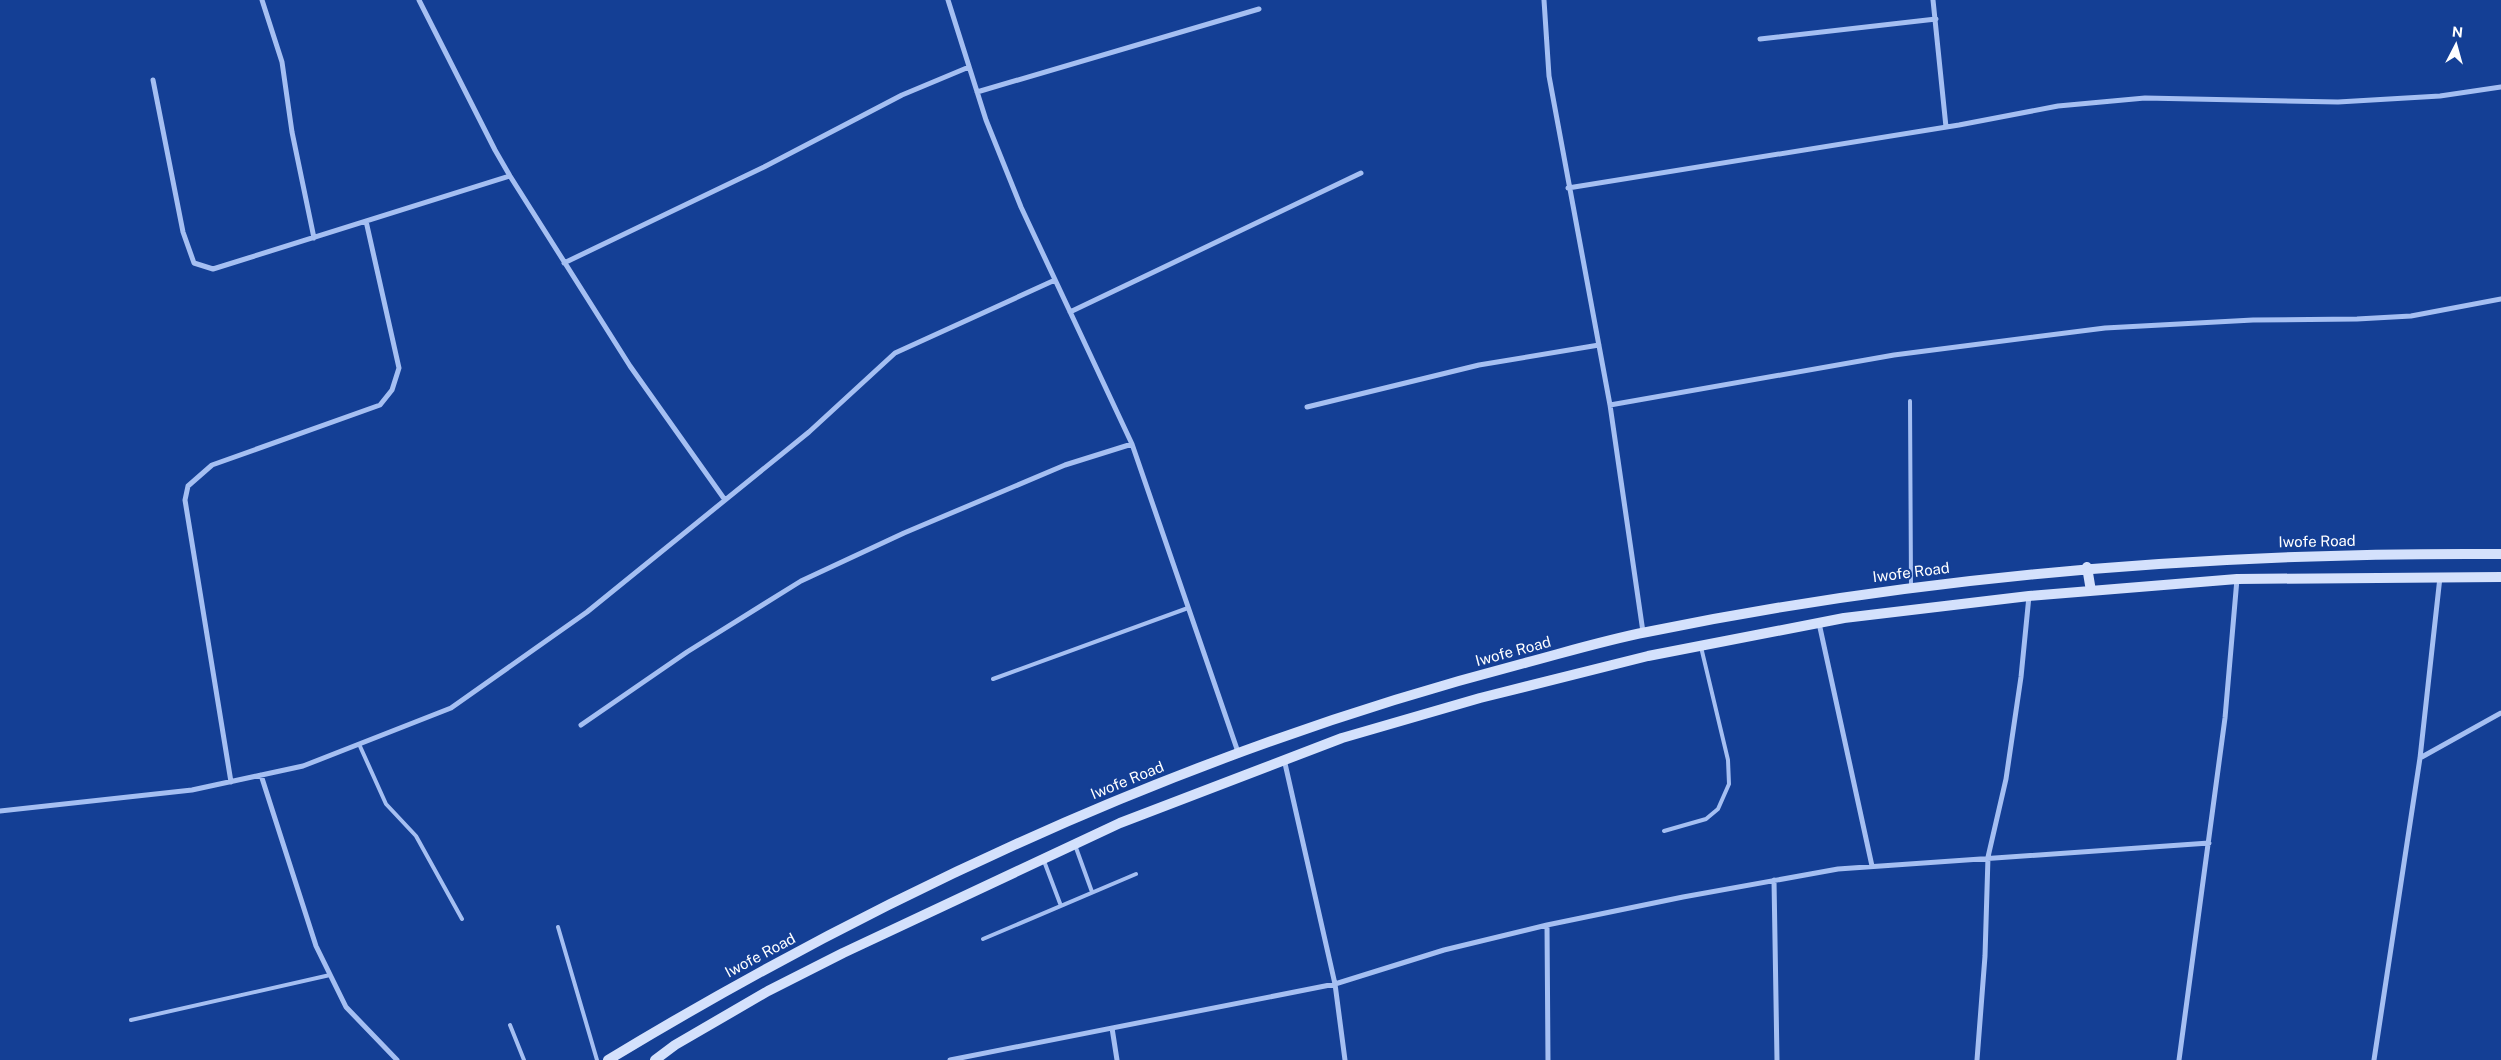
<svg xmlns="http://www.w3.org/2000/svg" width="2501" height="1060" font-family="'Public Sans',sans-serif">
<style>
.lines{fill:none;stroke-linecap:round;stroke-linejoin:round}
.lane{stroke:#a5bff2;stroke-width:4}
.street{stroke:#a5bff2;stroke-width:5}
.secondary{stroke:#d4e1fc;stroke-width:10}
.labels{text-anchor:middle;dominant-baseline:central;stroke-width:4;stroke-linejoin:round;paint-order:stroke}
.street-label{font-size:15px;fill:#fff;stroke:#143f95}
</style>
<rect width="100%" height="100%" fill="#143f95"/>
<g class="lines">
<path class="lane" d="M1910,401L1911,587
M993,679L1188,608
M359,744L386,804L416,836L462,919
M1664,831L1706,819L1718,809L1729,784L1728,760L1701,647
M1075,845L1092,892
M1044,861L1061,906
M558,927L597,1060
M983,939L1136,874
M131,1020L330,975
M510,1025L524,1060"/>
<path class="street" d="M262,0L282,62L292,132L314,238
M419,0L495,150L510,176L630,366L725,500
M948,0L986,120L1021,207L1132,444L1238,752
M1544,0L1549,76L1610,405L1643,632
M1933,0L1946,127
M1760,39L1936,19
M153,80L183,232L194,263L213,269L510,176
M977,92L1259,9
M1568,188L1959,125L2058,106L2145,98L2338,102L2440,96L2501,87
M564,263L764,167L902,95L969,67
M1070,312L1361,173
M1610,405L1894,355L2105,328L2253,320L2357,319L2411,316L2501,299
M1307,407L1479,365L1599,345
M1819,623L1872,866
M581,725L687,652L801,581L904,533L1065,465L1132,444
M2420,758L2501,713
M1284,759L1335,984L1345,1060
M261,775L316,946L346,1007L397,1060
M231,782L185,500L188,486L212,465L380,405L392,390L399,368L366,221
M0,811L192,790L303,766L451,708L587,612L809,432L895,353L1055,280
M1774,880L1777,1060
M1547,925L1548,1060
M1112,1028L1117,1060
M950,1060L1335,984L1444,950L1547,925L1683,897L1838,869L2209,843
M1977,1060L1985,956L1988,857L2006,779L2021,677L2029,596
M2179,1060L2225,718L2237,579
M2374,1060L2420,758L2440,577"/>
<path class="secondary" d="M2087,567L2091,591
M608,1060C892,888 1199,748 1521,664C1563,653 1605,640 1647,632C1930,574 2212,552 2501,554
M655,1060L675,1045L768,991L843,953L1120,823L1342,738L1480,698L1648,656L1844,618L2029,596L2237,579L2501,577"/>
</g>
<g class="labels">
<g class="street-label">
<text transform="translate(2317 541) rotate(-1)">Iwofe Road</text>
<text transform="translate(1911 572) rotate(-7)">Iwofe Road</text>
<text transform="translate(1513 651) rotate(-15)">Iwofe Road</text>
<text transform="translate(1127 780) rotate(-22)">Iwofe Road</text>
<text transform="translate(760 955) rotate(-28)">Iwofe Road</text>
</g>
</g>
<g transform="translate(2456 45) rotate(6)" stroke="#143f95" stroke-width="4" paint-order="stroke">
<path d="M0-4L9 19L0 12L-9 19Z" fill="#ffffff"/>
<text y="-8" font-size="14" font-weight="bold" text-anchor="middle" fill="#ffffff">N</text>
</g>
</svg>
